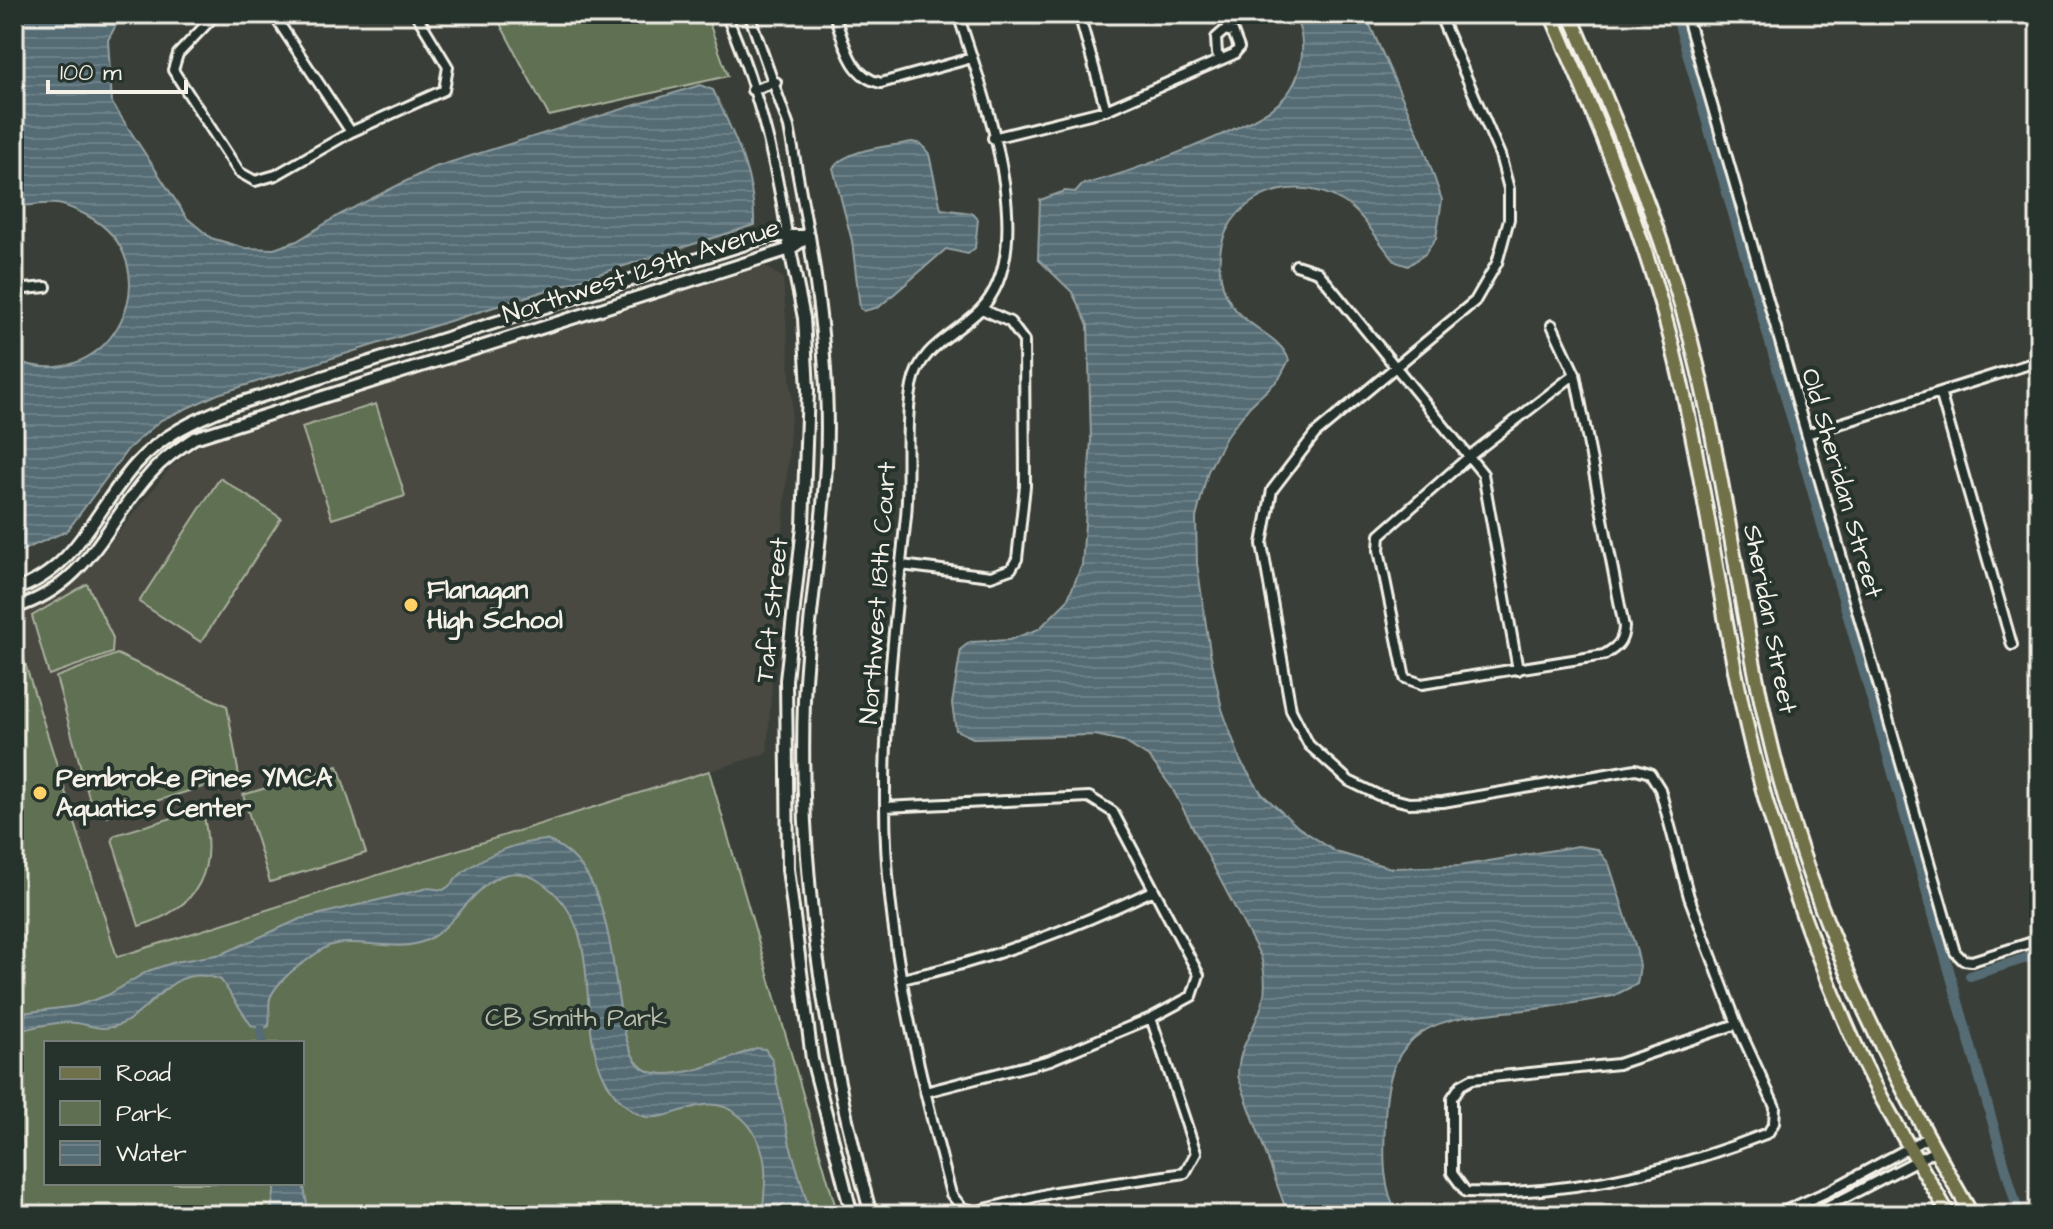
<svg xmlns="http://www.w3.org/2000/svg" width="2053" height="1229" font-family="'Architects Daughter',sans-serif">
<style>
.built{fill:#494a42}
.green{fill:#5f7052;stroke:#aab09d;stroke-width:2;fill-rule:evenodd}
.water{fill:url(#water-rules);stroke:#95a1a2;stroke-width:2}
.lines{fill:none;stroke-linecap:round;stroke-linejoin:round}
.canal{stroke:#556c74;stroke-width:10}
.minor-casing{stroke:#f4f1e8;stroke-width:14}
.tertiary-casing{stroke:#f4f1e8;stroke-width:16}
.primary-casing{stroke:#f4f1e8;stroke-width:18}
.minor{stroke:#26332d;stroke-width:8}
.tertiary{stroke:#26332d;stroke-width:10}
.primary{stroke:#6f714a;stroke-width:12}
.poi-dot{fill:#ffd166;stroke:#26332d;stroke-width:3}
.labels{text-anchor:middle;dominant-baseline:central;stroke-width:8;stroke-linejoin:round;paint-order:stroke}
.street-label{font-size:26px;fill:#f4f1e8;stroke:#26332d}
.poi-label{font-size:26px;font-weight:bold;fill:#f4f1e8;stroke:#26332d;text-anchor:start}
.park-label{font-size:26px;fill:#b8bdac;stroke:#26332d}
</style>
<defs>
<pattern id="water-rules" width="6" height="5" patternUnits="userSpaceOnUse" patternTransform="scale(2)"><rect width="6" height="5" fill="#556c74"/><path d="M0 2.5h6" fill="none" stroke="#6e8188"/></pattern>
</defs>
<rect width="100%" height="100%" fill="#393f38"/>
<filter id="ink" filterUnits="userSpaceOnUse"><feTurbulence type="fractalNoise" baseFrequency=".0125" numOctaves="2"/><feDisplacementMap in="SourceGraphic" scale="16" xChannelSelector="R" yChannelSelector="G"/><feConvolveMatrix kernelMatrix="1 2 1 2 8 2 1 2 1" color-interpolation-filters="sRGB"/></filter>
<g filter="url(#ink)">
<path class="built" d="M764,266L783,278L792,402L767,753L116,957L14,628V617L59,597L91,567L171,467L204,441Z"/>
<path class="green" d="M495,14H706L728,76L549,116Z
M376,404L405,496L332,519L302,427Z
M220,478L281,518L201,642L139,602Z
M87,584L113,638L112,653L49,675L32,616Z
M14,628L117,957L709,771L838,1215H14ZM46,1043H302V1183H46Z
M117,654L227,706L239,776L106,816L93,812L56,677Z
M338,766L366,853L270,882L243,795Z
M202,809C218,869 200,908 139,926L112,839L115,835Z"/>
<path class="water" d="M14,14H122L108,40L112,103L187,218L211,238L245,248L274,249L297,241L339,215L432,168L700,85L713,90C733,132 756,178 754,225L218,394L161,420L128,449L67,531L14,554V360C113,400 177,262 86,215C77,211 67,205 57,204C43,203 28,206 14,206Z
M1293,14H1365L1422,142L1442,200L1436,238L1425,254L1408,266L1396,262C1379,244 1365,215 1344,202C1286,166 1208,206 1221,278C1230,328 1277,328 1289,360L1279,379L1250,406L1226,437L1208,471L1196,518L1197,564L1210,652L1222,709L1241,762L1262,794L1298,827L1336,852L1391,868L1459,866L1578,846L1597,849L1609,864L1637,952L1640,966L1637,984L1613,996C1581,1002 1548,1008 1516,1011C1436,1018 1388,1025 1385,1119C1384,1152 1381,1185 1398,1215H1288L1238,1076C1238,1030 1277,1017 1261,957L1172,788L1150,758L1123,741L1095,735L973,738L956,730L952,704L961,649L970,642L1009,640L1039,629L1067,601L1082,565L1091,440L1088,325L1072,292L1038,259L1040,200L1065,191L1076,192L1083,184C1121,177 1257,126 1282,100C1303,79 1309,40 1293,14Z
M912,142L921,144L929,154L941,209L972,213L978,219L975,248L968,254L946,249L879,307L864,311L860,308L852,241L833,168C848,148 889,147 912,142Z
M546,840C636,871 600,1052 648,1071C677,1082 729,1059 756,1048L765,1049L772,1059L790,1145L811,1215H763C763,1195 768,1174 763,1155C759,1138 751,1125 738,1115C707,1089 679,1120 646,1117C636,1115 623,1104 616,1096C564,1033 616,930 539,881C489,849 463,924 427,940C399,953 365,939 336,944C323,946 311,958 300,965C290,972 276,985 271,996C267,1004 271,1017 269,1026L261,1030L251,1025L221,980C171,960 156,1010 119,1025C103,1032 91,1025 76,1023C55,1021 34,1027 14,1032V1014L76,1006L108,995L148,971L175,962L222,954L300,919L428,888L443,890C452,886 455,879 462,873C486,854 517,842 546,840Z
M302,1177L309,1215H270L276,1183H302Z"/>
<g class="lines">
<path class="canal" d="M1676,14L2019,1215
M1970,976L2039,954
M261,1030L263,1043"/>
<defs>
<path id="minor" d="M216,14L178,54L173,70L239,172L255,181L276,175L351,132L444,90L448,67L416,14
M273,14L351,132
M726,14C756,84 776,160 787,235
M749,14L789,127L809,236
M834,14C844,41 849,77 881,83L972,58
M958,14C981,88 1043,246 980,310C955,335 919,347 912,386C904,428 910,473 906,516C896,612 884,708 885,805C885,937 918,1068 951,1194L962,1208L977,1211L1055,1192L1185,1173L1196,1153L1151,1018
M1079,14L1106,110
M1439,14L1500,155L1509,189V219L1497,263L1475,301L1315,434L1272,490L1262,544L1291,710L1309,745L1349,781L1378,795L1409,803L1443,802L1636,769L1650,773L1660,789L1689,897L1737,1024L1775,1107L1774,1123L1768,1133C1674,1170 1568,1196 1466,1192L1452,1173V1098L1461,1085L1472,1079L1618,1064L1737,1024
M1686,14L1955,952L1963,960L1972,961L2039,940
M752,90L776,82
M993,138L1106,110L1234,54L1239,48L1233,32L1225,30L1216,38L1217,54L1222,59
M1296,265L1318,272L1483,474L1518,670
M14,290L46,287
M1552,325L1575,374L1624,627C1623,643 1617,647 1604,655L1422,684L1405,678L1379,550L1380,535L1471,455L1575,374
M1940,392L2012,645
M1807,434L2039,361
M901,565L991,576L1011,569L1017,559L1025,486L1024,341L1010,322L982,309
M885,807L1089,797L1113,812L1199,975L1192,996L1151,1018L1050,1060L925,1092
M902,979C993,959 1070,930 1154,890
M1776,1215L1829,1191L1927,1138
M1812,1215L1935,1151"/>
<path id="tertiary" d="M787,235L804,318L808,390L803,526L786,680L788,869L812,1059L852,1215
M809,236C821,312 830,388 826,465C822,544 807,621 804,700C798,876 824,1046 871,1215
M14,590C77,570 95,509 136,464C162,435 195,420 230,406L771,236H809
M14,608C89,585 104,525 151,473C163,459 178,449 194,438L790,249L809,236"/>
<path id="primary" d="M1551,14C1601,129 1650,246 1678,369C1712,512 1725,659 1766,801C1791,887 1822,972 1859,1053C1885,1109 1919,1162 1949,1215
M1570,14C1620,130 1669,245 1698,369C1732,512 1745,660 1786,801C1829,951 1895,1081 1972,1215"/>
</defs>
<use href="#minor" class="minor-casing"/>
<use href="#tertiary" class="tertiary-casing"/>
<use href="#primary" class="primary-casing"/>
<use href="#minor" class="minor"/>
<use href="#tertiary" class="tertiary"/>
<use href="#primary" class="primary"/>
</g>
</g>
<g class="poi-dot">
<circle cx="411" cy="605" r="8"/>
<circle cx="40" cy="793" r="8"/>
</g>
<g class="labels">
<g class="street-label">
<text transform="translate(641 271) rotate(-18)">Northwest 129th Avenue</text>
<text transform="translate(1842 483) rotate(74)">Old Sheridan Street</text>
<text transform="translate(878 593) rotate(-86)">Northwest 18th Court</text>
<text transform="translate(772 610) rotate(-84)">Taft Street</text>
<text transform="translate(1770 619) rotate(79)">Sheridan Street</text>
</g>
<g class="poi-label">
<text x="427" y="590">Flanagan<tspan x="427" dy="30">High School</tspan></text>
<text x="56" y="778">Pembroke Pines YMCA<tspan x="56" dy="30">Aquatics Center</tspan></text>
</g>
<g class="park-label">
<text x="576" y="1018">CB Smith Park</text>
</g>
</g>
<rect width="2053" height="1229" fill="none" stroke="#26332d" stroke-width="48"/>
<rect x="24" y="24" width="2005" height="1181" fill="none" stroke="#f4f1e8" stroke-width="3" filter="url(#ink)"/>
<rect x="44" y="1041" width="260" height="144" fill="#26332d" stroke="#787f78" stroke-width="2"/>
<rect x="60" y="1067" width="40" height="12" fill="#6f714a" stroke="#787f78" stroke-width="2"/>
<text x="116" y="1081" font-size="24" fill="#f4f1e8">Road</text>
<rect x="60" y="1101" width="40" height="24" fill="#5f7052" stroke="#787f78" stroke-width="2"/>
<text x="116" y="1121" font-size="24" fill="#f4f1e8">Park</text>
<rect x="60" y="1141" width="40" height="24" fill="url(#water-rules)" stroke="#787f78" stroke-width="2"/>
<text x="116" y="1161" font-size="24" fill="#f4f1e8">Water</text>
<path d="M48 80v12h138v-12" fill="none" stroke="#f4f1e8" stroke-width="4"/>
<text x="60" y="80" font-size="24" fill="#f4f1e8" stroke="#26332d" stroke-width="6" paint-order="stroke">100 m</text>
</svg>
